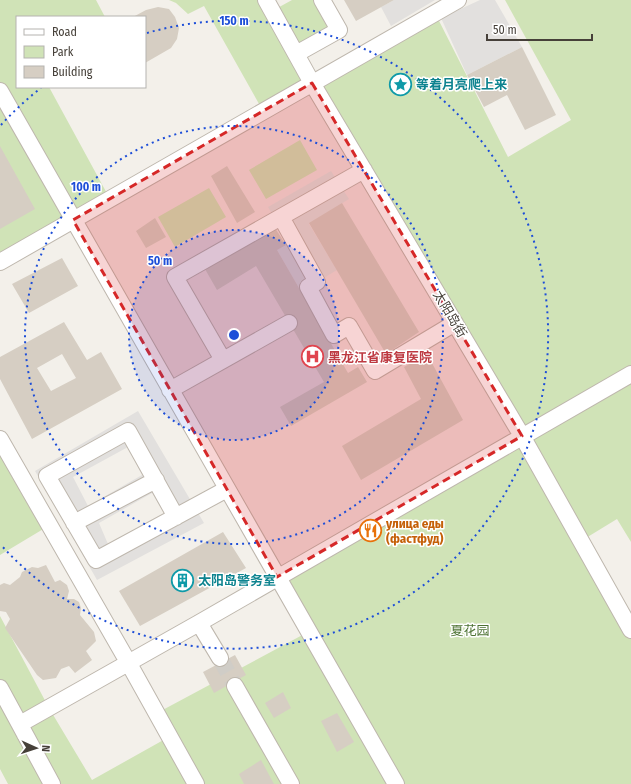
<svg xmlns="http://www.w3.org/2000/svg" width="631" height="784" font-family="'Fira Sans Condensed','Noto Sans SC',sans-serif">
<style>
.medical{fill:#f2e1df}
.green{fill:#d0e3b7}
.parking{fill:#e2e0de;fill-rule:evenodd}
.building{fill:#d6cec3;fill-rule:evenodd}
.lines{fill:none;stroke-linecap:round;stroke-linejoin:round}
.minor-tunnel{stroke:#d0cdc7;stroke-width:16;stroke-dasharray:16 8;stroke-linecap:butt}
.minor-casing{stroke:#beb7ad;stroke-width:18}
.minor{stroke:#fff;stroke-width:16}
.marked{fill:#d62828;fill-opacity:0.2;stroke:#d62828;stroke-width:3;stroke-dasharray:8 5;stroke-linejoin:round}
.ring{fill:none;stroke:#1d4ed8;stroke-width:2;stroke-dasharray:2 4}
.labels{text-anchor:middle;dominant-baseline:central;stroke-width:3;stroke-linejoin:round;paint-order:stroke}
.culture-label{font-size:13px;font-weight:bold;fill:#0d838f;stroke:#fff;text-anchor:start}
.street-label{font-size:13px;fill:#464039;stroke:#fff}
.health-label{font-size:13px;font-weight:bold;fill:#be3a42;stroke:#fff;text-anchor:start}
.food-label{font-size:13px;font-weight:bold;fill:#c56008;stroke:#fff;text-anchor:start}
.park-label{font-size:13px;fill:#4c7232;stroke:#fff}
.centre{fill:#1d4ed8;stroke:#fff;stroke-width:2}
.ring-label{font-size:12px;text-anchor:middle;font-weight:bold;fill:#1d4ed8;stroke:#fff;stroke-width:3;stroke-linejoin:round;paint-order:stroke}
</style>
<rect width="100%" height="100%" fill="#f3f0ea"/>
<path class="medical" d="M312,83L522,436L277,577L73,220Z"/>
<path class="green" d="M0,0H96L105,17H17V87H49L110,199L0,262Z
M169,0H266L272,11L292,0H318L333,26L293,49L312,83L435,13L508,157L571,120L505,0H631V367L521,430L312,83L263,111L204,6L188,14L176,3Z
M300,140L317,170L266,199L249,170Z
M209,188L226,217L175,247L158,217Z
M631,374V542L617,519L581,541L631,630V784H196L157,713L308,632L277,577Z
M0,439L50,525L0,555Z
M0,616L49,708L92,780L167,738L193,784H8L0,769Z"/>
<path class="parking" d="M394,0H435L391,26L381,7Z
M480,0H495L522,47L467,75L441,18Z
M331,171L349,199L309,224L337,270L301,292L277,250L289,243L268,207Z
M138,411L204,523L97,580L35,471ZM128,447L142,475L88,506L73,477ZM152,493L164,513L108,544L99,523Z"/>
<path class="building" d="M344,0H394L356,21Z
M158,7L169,9L175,17L179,28L177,39L171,48L145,63V17H133L146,10Z
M522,47L556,115L525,130L507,95L484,107L467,75Z
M0,146L35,209L0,229Z
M227,166L255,212L237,223L211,176Z
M342,203L419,332L386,354L309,223Z
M155,218L166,237L146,248L136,231Z
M275,228L286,245L277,250L348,373L358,367L367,382L291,426L280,407L324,382L256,266L217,290L205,269Z
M62,258L78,286L29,313L12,284Z
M64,322L87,360L101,352L122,389L32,439L0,379V357ZM62,354L76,378L51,391L37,368Z
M427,354L463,420L361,480L342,446L421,399L404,367Z
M223,532L246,568L140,626L119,591Z
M46,565L55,582L60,580L67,585L69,591L67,599H74L79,602L81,608L80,615L94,632L96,641L86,651L92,660L75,673L69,666L61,669L56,678L43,680L37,675L5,628L10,619L6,612L0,611V585L4,583L10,585L20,577L22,572L32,567L38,568Z
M235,655L246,675L214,693L203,672Z
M283,692L291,708L274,718L265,703Z
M337,713L354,742L337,752L321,721Z
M261,760L274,784H244L239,774Z"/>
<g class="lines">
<path class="minor-tunnel" d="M220,658L235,686"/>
<defs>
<path id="minor" d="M266,0L312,83L522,436L631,630
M296,54L339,30L322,0
M0,91L396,784
M281,217L317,282L308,287L334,335L349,326L375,371L455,323
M0,262L458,0
M223,360L175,277L364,170
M170,390L289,323
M0,439L128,662L196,784
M176,517L128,431L47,476L96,560L227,489
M74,523L156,480
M199,623L220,658
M235,686L291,784
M0,688L52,784
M20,724L199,623L631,374"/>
</defs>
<use href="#minor" class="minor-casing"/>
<use href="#minor" class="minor"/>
</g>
<path class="marked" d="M312,83L522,436L277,577L73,220Z"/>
<circle cx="234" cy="335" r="105" fill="#1d4ed8" fill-opacity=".12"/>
<g class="ring">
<circle cx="234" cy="335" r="105"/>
<circle cx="234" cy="335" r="209"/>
<path d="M1 125A314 314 0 0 1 41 88M147 33A314 314 0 1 1 1 545"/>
</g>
<defs>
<symbol id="sight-ring" viewBox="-11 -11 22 22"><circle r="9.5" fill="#fff" stroke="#0f9aa8" stroke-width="1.5"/><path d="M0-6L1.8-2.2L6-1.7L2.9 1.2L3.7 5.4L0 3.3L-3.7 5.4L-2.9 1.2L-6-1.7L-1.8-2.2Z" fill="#0f9aa8"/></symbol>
<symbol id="hospital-ring" viewBox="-11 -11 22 22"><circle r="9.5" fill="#fff" stroke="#e0444e" stroke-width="1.5"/><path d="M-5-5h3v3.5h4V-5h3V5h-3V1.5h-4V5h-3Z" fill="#e0444e"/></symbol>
<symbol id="restaurant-ring" viewBox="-11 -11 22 22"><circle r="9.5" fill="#fff" stroke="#e8710a" stroke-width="1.5"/><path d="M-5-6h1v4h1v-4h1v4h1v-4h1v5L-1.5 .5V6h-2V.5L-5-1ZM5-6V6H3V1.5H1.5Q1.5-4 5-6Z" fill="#e8710a"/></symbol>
<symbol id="building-ring" viewBox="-11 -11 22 22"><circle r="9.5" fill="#fff" stroke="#0f9aa8" stroke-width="1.5"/><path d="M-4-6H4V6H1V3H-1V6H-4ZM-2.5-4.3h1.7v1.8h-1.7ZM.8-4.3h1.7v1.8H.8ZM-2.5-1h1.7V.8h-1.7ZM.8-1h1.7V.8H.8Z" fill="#0f9aa8"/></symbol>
</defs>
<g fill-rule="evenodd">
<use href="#sight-ring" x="388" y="72" width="25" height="25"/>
<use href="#hospital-ring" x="300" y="344" width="25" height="25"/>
<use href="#restaurant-ring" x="358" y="518" width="25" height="25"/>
<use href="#building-ring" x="170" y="568" width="25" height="25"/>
</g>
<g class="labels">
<g class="culture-label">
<text x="416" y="84">等着月亮爬上来</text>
<text x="198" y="580">太阳岛警务室</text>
</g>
<g class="street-label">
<text transform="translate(450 314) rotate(59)">太阳岛街</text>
</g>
<g class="health-label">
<text x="328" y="357">黑龙江省康复医院</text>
</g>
<g class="food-label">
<text x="386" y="523">улица еды<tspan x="386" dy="15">(фастфуд)</tspan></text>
</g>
<g class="park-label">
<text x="470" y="630">夏花园</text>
</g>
</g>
<circle cx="234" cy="335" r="6" class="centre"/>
<g class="ring-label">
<text x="234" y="25">150 m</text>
<text x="86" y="191">100 m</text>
<text x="160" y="265">50 m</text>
</g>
<rect x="16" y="16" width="130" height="72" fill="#ffffff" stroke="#b5b3b0"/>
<rect x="24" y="29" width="20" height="6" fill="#ffffff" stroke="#b5b3b0"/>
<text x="52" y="36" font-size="12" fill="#464039">Road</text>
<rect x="24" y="46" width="20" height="12" fill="#d0e3b7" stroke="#b5b3b0"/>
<text x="52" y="56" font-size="12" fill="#464039">Park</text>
<rect x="24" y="66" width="20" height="12" fill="#d6cec3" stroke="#b5b3b0"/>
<text x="52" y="76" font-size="12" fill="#464039">Building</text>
<g transform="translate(36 748) rotate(93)" stroke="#ffffff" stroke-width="3" paint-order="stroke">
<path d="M0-3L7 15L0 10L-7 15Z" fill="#464039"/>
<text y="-6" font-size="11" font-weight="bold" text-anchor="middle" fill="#464039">N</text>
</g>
<path d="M487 34v6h105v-6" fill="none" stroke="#464039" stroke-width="2"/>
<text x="493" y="34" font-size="12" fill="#464039" stroke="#ffffff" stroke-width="3" paint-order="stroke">50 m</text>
</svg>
